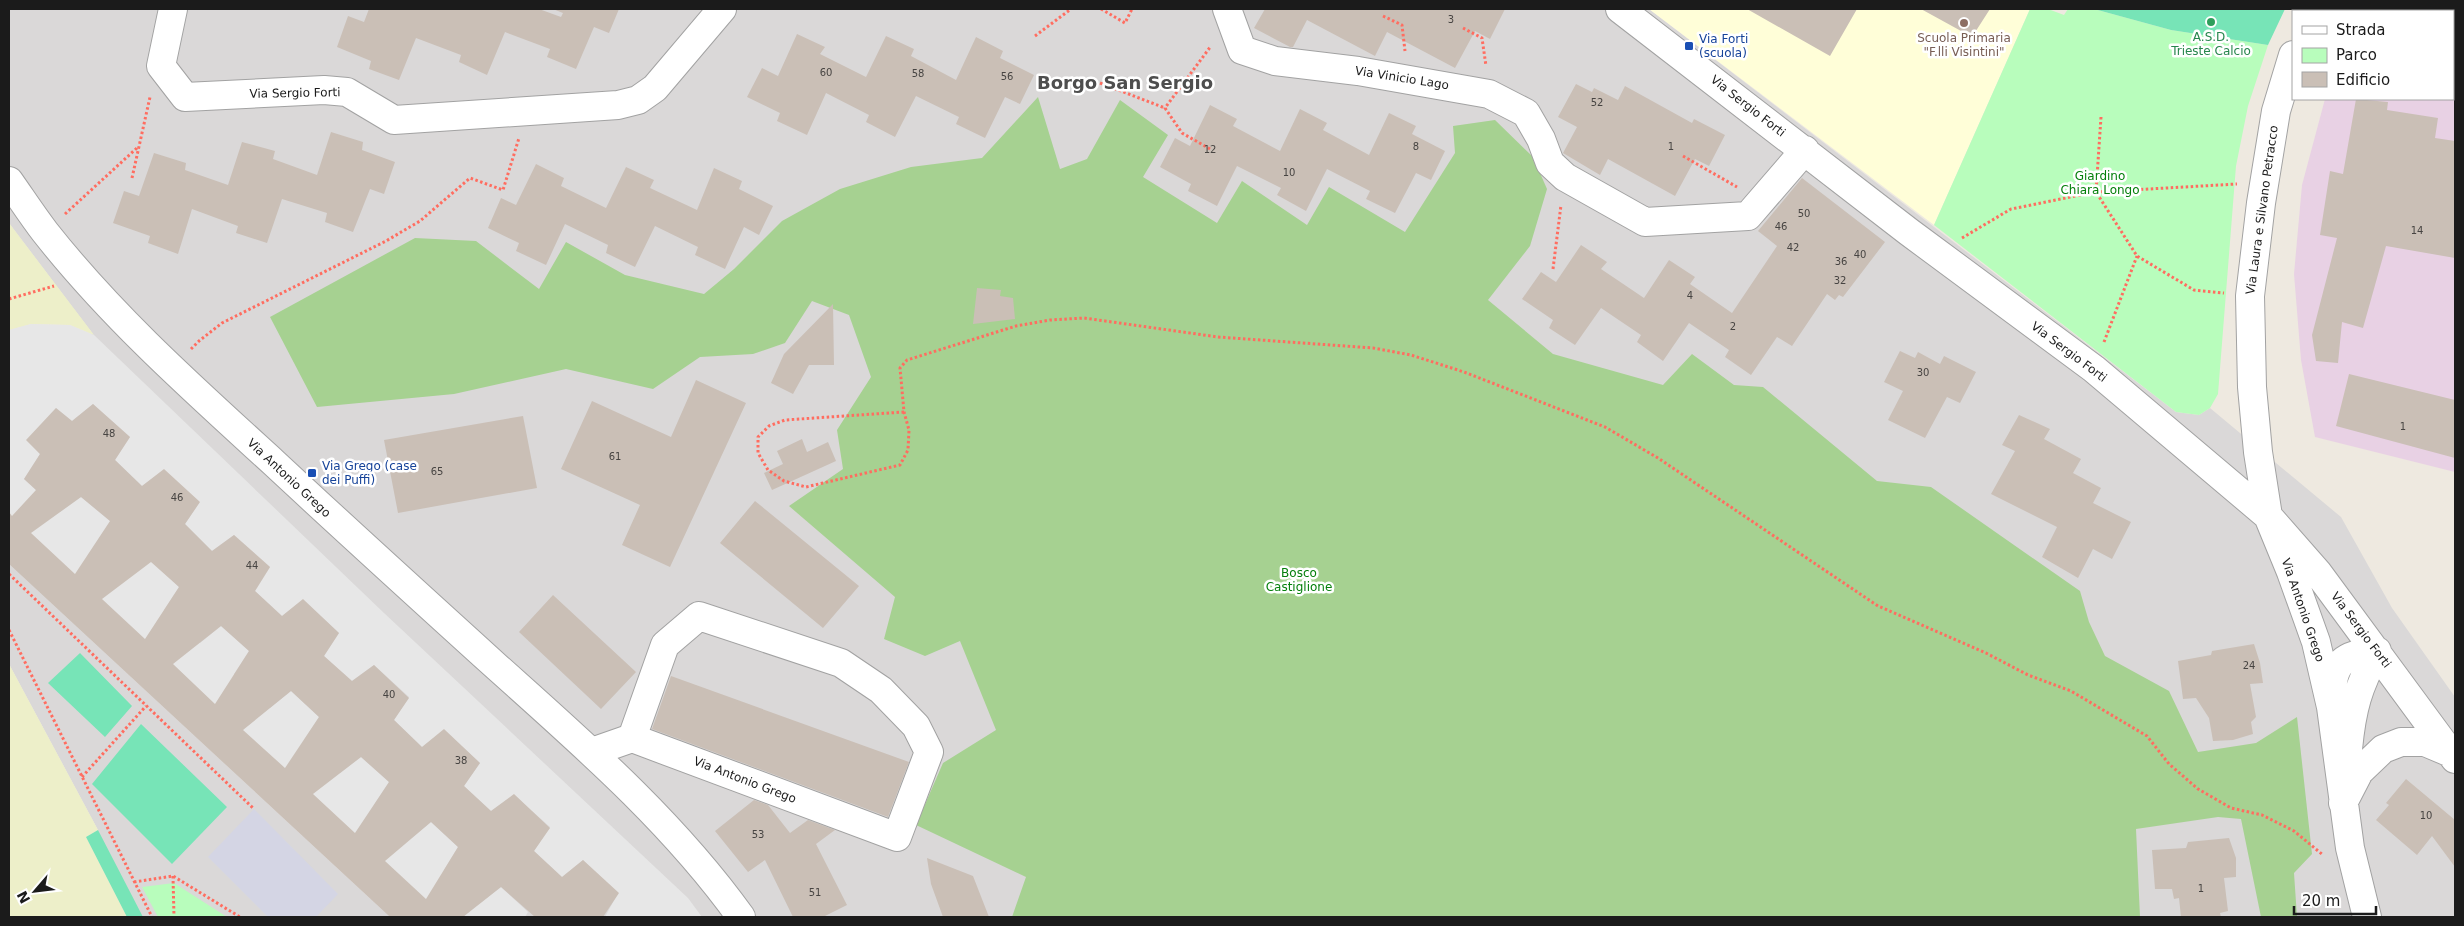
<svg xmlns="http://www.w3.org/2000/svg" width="2464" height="926" font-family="'DejaVu Sans',sans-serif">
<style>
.residential{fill:#dad8d8}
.industrial{fill:#e8d1e4}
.education{fill:#fffed8}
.construction{fill:#c3c2ab}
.farmland{fill:#edefc9}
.forest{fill:#a6d191}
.park{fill:#b8fdbc}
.pitch{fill:#77e4b7}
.parking{fill:#e7e7e7}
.plaza{fill:#d4d5e4}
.building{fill:#cabfb6;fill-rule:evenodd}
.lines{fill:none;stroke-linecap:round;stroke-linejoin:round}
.minor-casing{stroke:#a2a2a2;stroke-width:30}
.path{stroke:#ff6d60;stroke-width:3;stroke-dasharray:2.5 2.5;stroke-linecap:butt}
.minor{stroke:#fff;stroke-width:28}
.leisure-dot{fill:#2e9e5b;stroke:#fff;stroke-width:2}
.education-dot{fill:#8d6e63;stroke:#fff;stroke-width:2}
.transit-dot{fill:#1a4fb4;stroke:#fff;stroke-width:2}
.labels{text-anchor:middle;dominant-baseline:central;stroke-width:5;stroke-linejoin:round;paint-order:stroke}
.number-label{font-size:10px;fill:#474442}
.leisure-label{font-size:12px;fill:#27864d;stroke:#fff}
.education-label{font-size:12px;fill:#785e54;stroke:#fff}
.transit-label{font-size:12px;fill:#164399;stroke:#fff;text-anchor:start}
.street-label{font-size:12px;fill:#1b1b1b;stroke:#fff}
.park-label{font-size:12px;fill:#047f0b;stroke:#fff}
.district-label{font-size:18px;font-weight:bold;fill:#4e4e4e;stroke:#fff}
</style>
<rect width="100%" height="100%" fill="#eee9e0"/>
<path class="residential" d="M9,9H1649L2176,412L2199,415L2210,408L2341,517L2392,608L2455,697V917H127L98,830L9,664V330L93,334L9,223Z"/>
<path class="industrial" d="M2453,87H2455V472L2315,437L2301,360L2294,274L2302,185L2325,99H2453Z"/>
<path class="education" d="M1649,9H2030L1934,225Z"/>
<path class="construction" d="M2363,9H2455V31L2453,30V11H2365Z"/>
<path class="farmland" d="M9,223L94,335L70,325L31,324L9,330Z
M9,664L98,830L86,837L127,917H9Z"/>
<path class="forest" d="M1038,97L1060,169L1087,159L1120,100L1168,135L1143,177L1217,223L1242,181L1307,225L1329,187L1405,232L1455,153L1453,126L1495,120L1533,157L1547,189L1530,246L1488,300L1553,354L1663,385L1692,354L1734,385L1763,387L1877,481L1931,487L2080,591L2089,622L2105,656L2169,691L2198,752L2256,743L2297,717L2312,854L2294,873L2297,917H2261L2241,819L2218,817L2136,829L2140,917H1012L1026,877L916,825L943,763L996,730L960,641L925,656L884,639L895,597L789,506L843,469L837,430L871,377L849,315L812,301L785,343L753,354L700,357L653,389L566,369L454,394L317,407L270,317L415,238L476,241L539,289L566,242L625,275L704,294L734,269L782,221L840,189L911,167L982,158Z"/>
<path class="park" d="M2030,9H2048L2064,15L2068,9H2094L2171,30L2268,45L2248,106L2236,166L2218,394L2210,408L2199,415L2176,412L1934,225Z
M174,883L227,917H158L142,887Z"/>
<path class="pitch" d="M2094,9H2285L2268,45L2171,30Z
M80,653L132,706L105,737L48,683Z
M141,724L227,807L172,864L92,784Z
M98,830L143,917H127L86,837Z"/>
<path class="parking" d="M31,324L70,325L94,335L384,613L688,898L702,917H605L618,893L583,860L562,877L534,851L550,827L514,795L491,811L464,786L480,763L444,730L422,747L394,720L409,697L374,665L352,681L324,656L339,633L303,600L282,616L255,591L270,567L234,535L212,551L185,524L199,503L164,470L142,486L115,460L130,437L93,404L72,421L56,408L27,440L40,454L24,479L60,512L81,497L110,521L179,587L164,610L200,643L221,626L249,651L234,674L270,708L291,691L319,717L304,740L340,773L361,757L389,782L374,805L410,839L431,822L458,847L444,870L479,904L501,887L528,912L525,917H390L9,564V330Z"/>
<path class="plaza" d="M254,809L338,894L316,917H268L208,857Z"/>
<path class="building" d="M369,9H539L561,17L563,13L553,9H619L609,33L594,27L576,69L547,57L550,49L505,32L487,75L459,62L461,55L416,38L399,80L369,69L371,61L337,47L348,16L364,22Z
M1265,9H1505L1490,39L1475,31L1455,68L1387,32L1375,56L1307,20L1293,47H1290L1254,28Z
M1747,9H1857L1830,56Z
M1921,9H1990L1972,37Z
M797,34L825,47L820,54L866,77L886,36L914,49L911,56L956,80L976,37L1003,51L1000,58L1034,75L1020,104L1005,97L985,138L956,124L959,117L916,96L895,137L866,122L869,115L826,93L807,135L777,121L780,113L747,97L762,68L778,76Z
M1576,84L1592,92L1594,88L1618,100L1625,86L1692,123L1694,119L1725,135L1709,166L1695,159L1675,196L1608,159L1600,175L1563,153L1577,127L1558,117Z
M2356,99L2388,102L2387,110L2438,118L2435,138L2455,141V258L2386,246L2363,328L2342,322L2338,363L2316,361L2312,335L2337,238L2320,235L2330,171L2343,174Z
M1210,105L1237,119L1233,126L1280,151L1300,109L1327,123L1323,130L1369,155L1389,113L1416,126L1412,134L1445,151L1431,180L1416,173L1395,213L1366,199L1370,191L1327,169L1306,211L1277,195L1281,188L1237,166L1217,206L1188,191L1191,184L1160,167L1175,138L1190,146Z
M331,132L363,142L362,150L395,162L384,194L370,189L353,232L325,222L327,213L282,199L267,243L236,233L238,226L192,209L178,254L148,243L150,236L113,223L124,191L139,196L154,153L186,163L185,170L228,185L242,142L275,151L273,159L317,175Z
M536,164L564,178L561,186L606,208L626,167L654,180L650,188L697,210L714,168L742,181L739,189L773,206L759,235L744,227L725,269L695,255L698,247L655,226L635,267L606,253L608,245L565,224L546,265L516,251L519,243L488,228L501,198L516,205Z
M1802,178L1885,242L1843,297L1839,295L1835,300L1827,294L1792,346L1777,337L1751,375L1725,357L1729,350L1689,323L1663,361L1637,342L1641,335L1601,308L1575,345L1549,328L1553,320L1522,299L1541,272L1556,282L1581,245L1607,262L1601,269L1644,298L1669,260L1695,277L1690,284L1732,313L1777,246L1758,231Z
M977,288L1001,290L1000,296L1013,298L1015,319L973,324Z
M833,304L834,365H809L793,394L771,383L784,354Z
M1900,351L1915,358L1918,352L1940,364L1944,356L1976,372L1960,403L1947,397L1925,438L1888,420L1903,391L1884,382Z
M2349,374L2455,400V458L2336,426Z
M696,380L746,403L670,567L622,545L640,505L561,469L592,401L671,437Z
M93,404L130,437L115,460L142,486L164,469L200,502L185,524L212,551L234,535L270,567L255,591L282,616L303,599L339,633L324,656L352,681L374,665L409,698L394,720L422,747L444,729L480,763L464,786L491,811L514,794L550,828L534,851L562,877L583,860L619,893L603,917H535L501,887L463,917H390L9,564V512L12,516L36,490L24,479L40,454L26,440L56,408L72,421ZM81,497L110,521L75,574L31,533ZM151,562L179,587L145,639L102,599ZM221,626L249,651L215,704L173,664ZM291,691L319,717L285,768L243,730ZM361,757L389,782L355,833L313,794ZM431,822L458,847L426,899L385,861Z
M2019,415L2050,429L2044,439L2081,459L2073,473L2101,488L2093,503L2131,522L2112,559L2093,549L2078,578L2042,557L2057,527L1991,494L2015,451L2002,445Z
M523,416L537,488L398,513L384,440Z
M802,439L807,452L828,442L836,461L772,490L764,473L783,464L777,451Z
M755,501L859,586L823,628L720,543Z
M553,595L636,672L601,709L519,632Z
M2254,644L2260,663L2263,683L2250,684L2256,717L2251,722L2253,734L2233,740L2213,741L2209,718L2196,698L2183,699L2178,661L2211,655L2212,651Z
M671,676L909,762L888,817L652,729Z
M2406,779L2455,820V867L2432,836L2417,855L2376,820L2389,805L2386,803Z
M754,800L768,805L790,833L808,820L835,830L816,844L847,905L823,917H793L765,860L748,872L715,831Z
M2229,838L2236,858V877L2224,878L2228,911L2220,913L2221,917H2181L2179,898L2174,899L2172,889H2155L2152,850L2186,848L2188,842Z
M927,858L973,876L989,917H943L931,884Z"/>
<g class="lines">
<defs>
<path id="minor" d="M173,9L161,66L185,97L324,90L347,92L394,120L618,105L638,100L655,88L722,9
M1227,9L1242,50L1275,61L1358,71L1489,94L1526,113L1541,139L1550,163L1565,177L1645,222L1748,216L1805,150
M1620,9L1909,232L2094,369L2268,516L2318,573L2455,759
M2314,11L2316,9
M2293,55L2276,111L2261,203L2250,296L2252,387L2258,452L2268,516L2291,572L2316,642L2331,707L2350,848L2367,917
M2453,65H2455
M9,181C21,198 32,215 45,232C112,317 193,389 273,462C347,531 422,599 497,667C583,744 673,822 741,917
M2332,697C2332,662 2343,655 2377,651
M2348,749C2352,707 2358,688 2377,651
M592,752L632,738L897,837L929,752L916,726L881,690L841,663L699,616L665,645L632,738
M2343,803L2359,772L2383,749L2401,742H2425L2451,753"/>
</defs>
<use href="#minor" class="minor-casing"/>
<path class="path" d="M1101,9L1125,23L1132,9
M1383,16L1402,25L1405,51
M1463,28L1482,38L1486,66
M1035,36L1071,9
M1100,83L1165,108
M2101,117L2096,192L2237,184
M1210,149L1182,133L1165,108L1211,46
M1683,156L1737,187
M132,178L150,97
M65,214L138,147
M1962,238L2011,209L2096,192L2137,256L2194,290L2224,293
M1553,269L1561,205
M9,299L54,286
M2104,342L2137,256
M191,349L199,341L222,323L386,241L420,221L470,178L503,190L519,138
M904,412L785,420L769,426L758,437V453L768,470L784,481L806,487L900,465L908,450L909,430L904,412L900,368L907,360L1016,326L1050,320L1084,318L1218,337L1373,348L1411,355L1464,372L1605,427L1658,458L1878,606L1986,653L2028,675L2071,691L2147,736L2169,764L2198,789L2231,808L2262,815L2294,831L2323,855
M9,574L254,809
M9,630L152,917
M82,777L146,706
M173,876L174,917
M134,882L173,876L240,917"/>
<use href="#minor" class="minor"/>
</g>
<circle class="leisure-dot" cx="2211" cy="22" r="5"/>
<circle class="education-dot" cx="1964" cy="23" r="5"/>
<g class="transit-dot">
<rect x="1684" y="41" width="10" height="10" rx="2.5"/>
<rect x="307" y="468" width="10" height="10" rx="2.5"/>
</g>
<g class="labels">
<g class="number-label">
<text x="1451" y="19">3</text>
<text x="826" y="72">60</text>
<text x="918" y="73">58</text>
<text x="1007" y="76">56</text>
<text x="1597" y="102">52</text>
<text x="1416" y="146">8</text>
<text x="1671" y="146">1</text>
<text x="1210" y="149">12</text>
<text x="1289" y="172">10</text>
<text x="1804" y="213">50</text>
<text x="1781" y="226">46</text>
<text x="2417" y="230">14</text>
<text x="1793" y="247">42</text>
<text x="1860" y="254">40</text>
<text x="1841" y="261">36</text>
<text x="1840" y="280">32</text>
<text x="1690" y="295">4</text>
<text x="1733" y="326">2</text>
<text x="1923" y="372">30</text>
<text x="2403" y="426">1</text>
<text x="109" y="433">48</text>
<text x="615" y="456">61</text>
<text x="437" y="471">65</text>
<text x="177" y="497">46</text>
<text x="252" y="565">44</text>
<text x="2249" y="665">24</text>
<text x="389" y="694">40</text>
<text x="461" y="760">38</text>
<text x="2426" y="815">10</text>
<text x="758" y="834">53</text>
<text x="2201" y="888">1</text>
<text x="815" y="892">51</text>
</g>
<g class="leisure-label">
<text x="2211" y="37">A.S.D.<tspan x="2211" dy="14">Trieste Calcio</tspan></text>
</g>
<g class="education-label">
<text x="1964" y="38">Scuola Primaria<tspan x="1964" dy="14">"F.lli Visintini"</tspan></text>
</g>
<g class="transit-label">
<text x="1699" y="39">Via Forti<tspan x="1699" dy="14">(scuola)</tspan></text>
<text x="322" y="466">Via Grego (case<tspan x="322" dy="14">dei Puffi)</tspan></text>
</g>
<g class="street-label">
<text transform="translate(1402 78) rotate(9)">Via Vinicio Lago</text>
<text transform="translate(295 93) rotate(-1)">Via Sergio Forti</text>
<text transform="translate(1748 106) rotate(38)">Via Sergio Forti</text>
<text transform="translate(2262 210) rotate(-82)">Via Laura e Silvano Petracco</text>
<text transform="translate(2069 352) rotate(37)">Via Sergio Forti</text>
<text transform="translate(289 478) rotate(43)">Via Antonio Grego</text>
<text transform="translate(2303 610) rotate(71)">Via Antonio Grego</text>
<text transform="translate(2361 630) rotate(53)">Via Sergio Forti</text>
<text transform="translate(745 780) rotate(21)">Via Antonio Grego</text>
</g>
<g class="park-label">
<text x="2100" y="176">Giardino<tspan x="2100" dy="14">Chiara Longo</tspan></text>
<text x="1299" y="573">Bosco<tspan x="1299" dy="14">Castiglione</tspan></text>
</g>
<g class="district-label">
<text x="1125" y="82">Borgo San Sergio</text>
</g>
</g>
<rect width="2464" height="926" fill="none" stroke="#1b1b1b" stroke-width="20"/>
<rect x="2292" y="10" width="162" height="90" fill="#ffffff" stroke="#a4a4a4"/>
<rect x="2302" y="26" width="25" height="8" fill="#ffffff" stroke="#a4a4a4"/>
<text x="2336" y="35" font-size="15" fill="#1b1b1b">Strada</text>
<rect x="2302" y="48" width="25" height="15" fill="#b8fdbc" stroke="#a4a4a4"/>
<text x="2336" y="60" font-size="15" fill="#1b1b1b">Parco</text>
<rect x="2302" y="72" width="25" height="15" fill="#cabfb6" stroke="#a4a4a4"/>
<text x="2336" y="85" font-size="15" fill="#1b1b1b">Edificio</text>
<g transform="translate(35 891) rotate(242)" stroke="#ffffff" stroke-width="4" paint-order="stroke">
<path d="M0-4L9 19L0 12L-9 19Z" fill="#1b1b1b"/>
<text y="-8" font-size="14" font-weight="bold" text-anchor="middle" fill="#1b1b1b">N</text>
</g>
<path d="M2294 906v8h82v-8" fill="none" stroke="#1b1b1b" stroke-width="2.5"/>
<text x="2302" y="906" font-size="15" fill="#1b1b1b" stroke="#ffffff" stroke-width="4" paint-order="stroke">20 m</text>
</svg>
